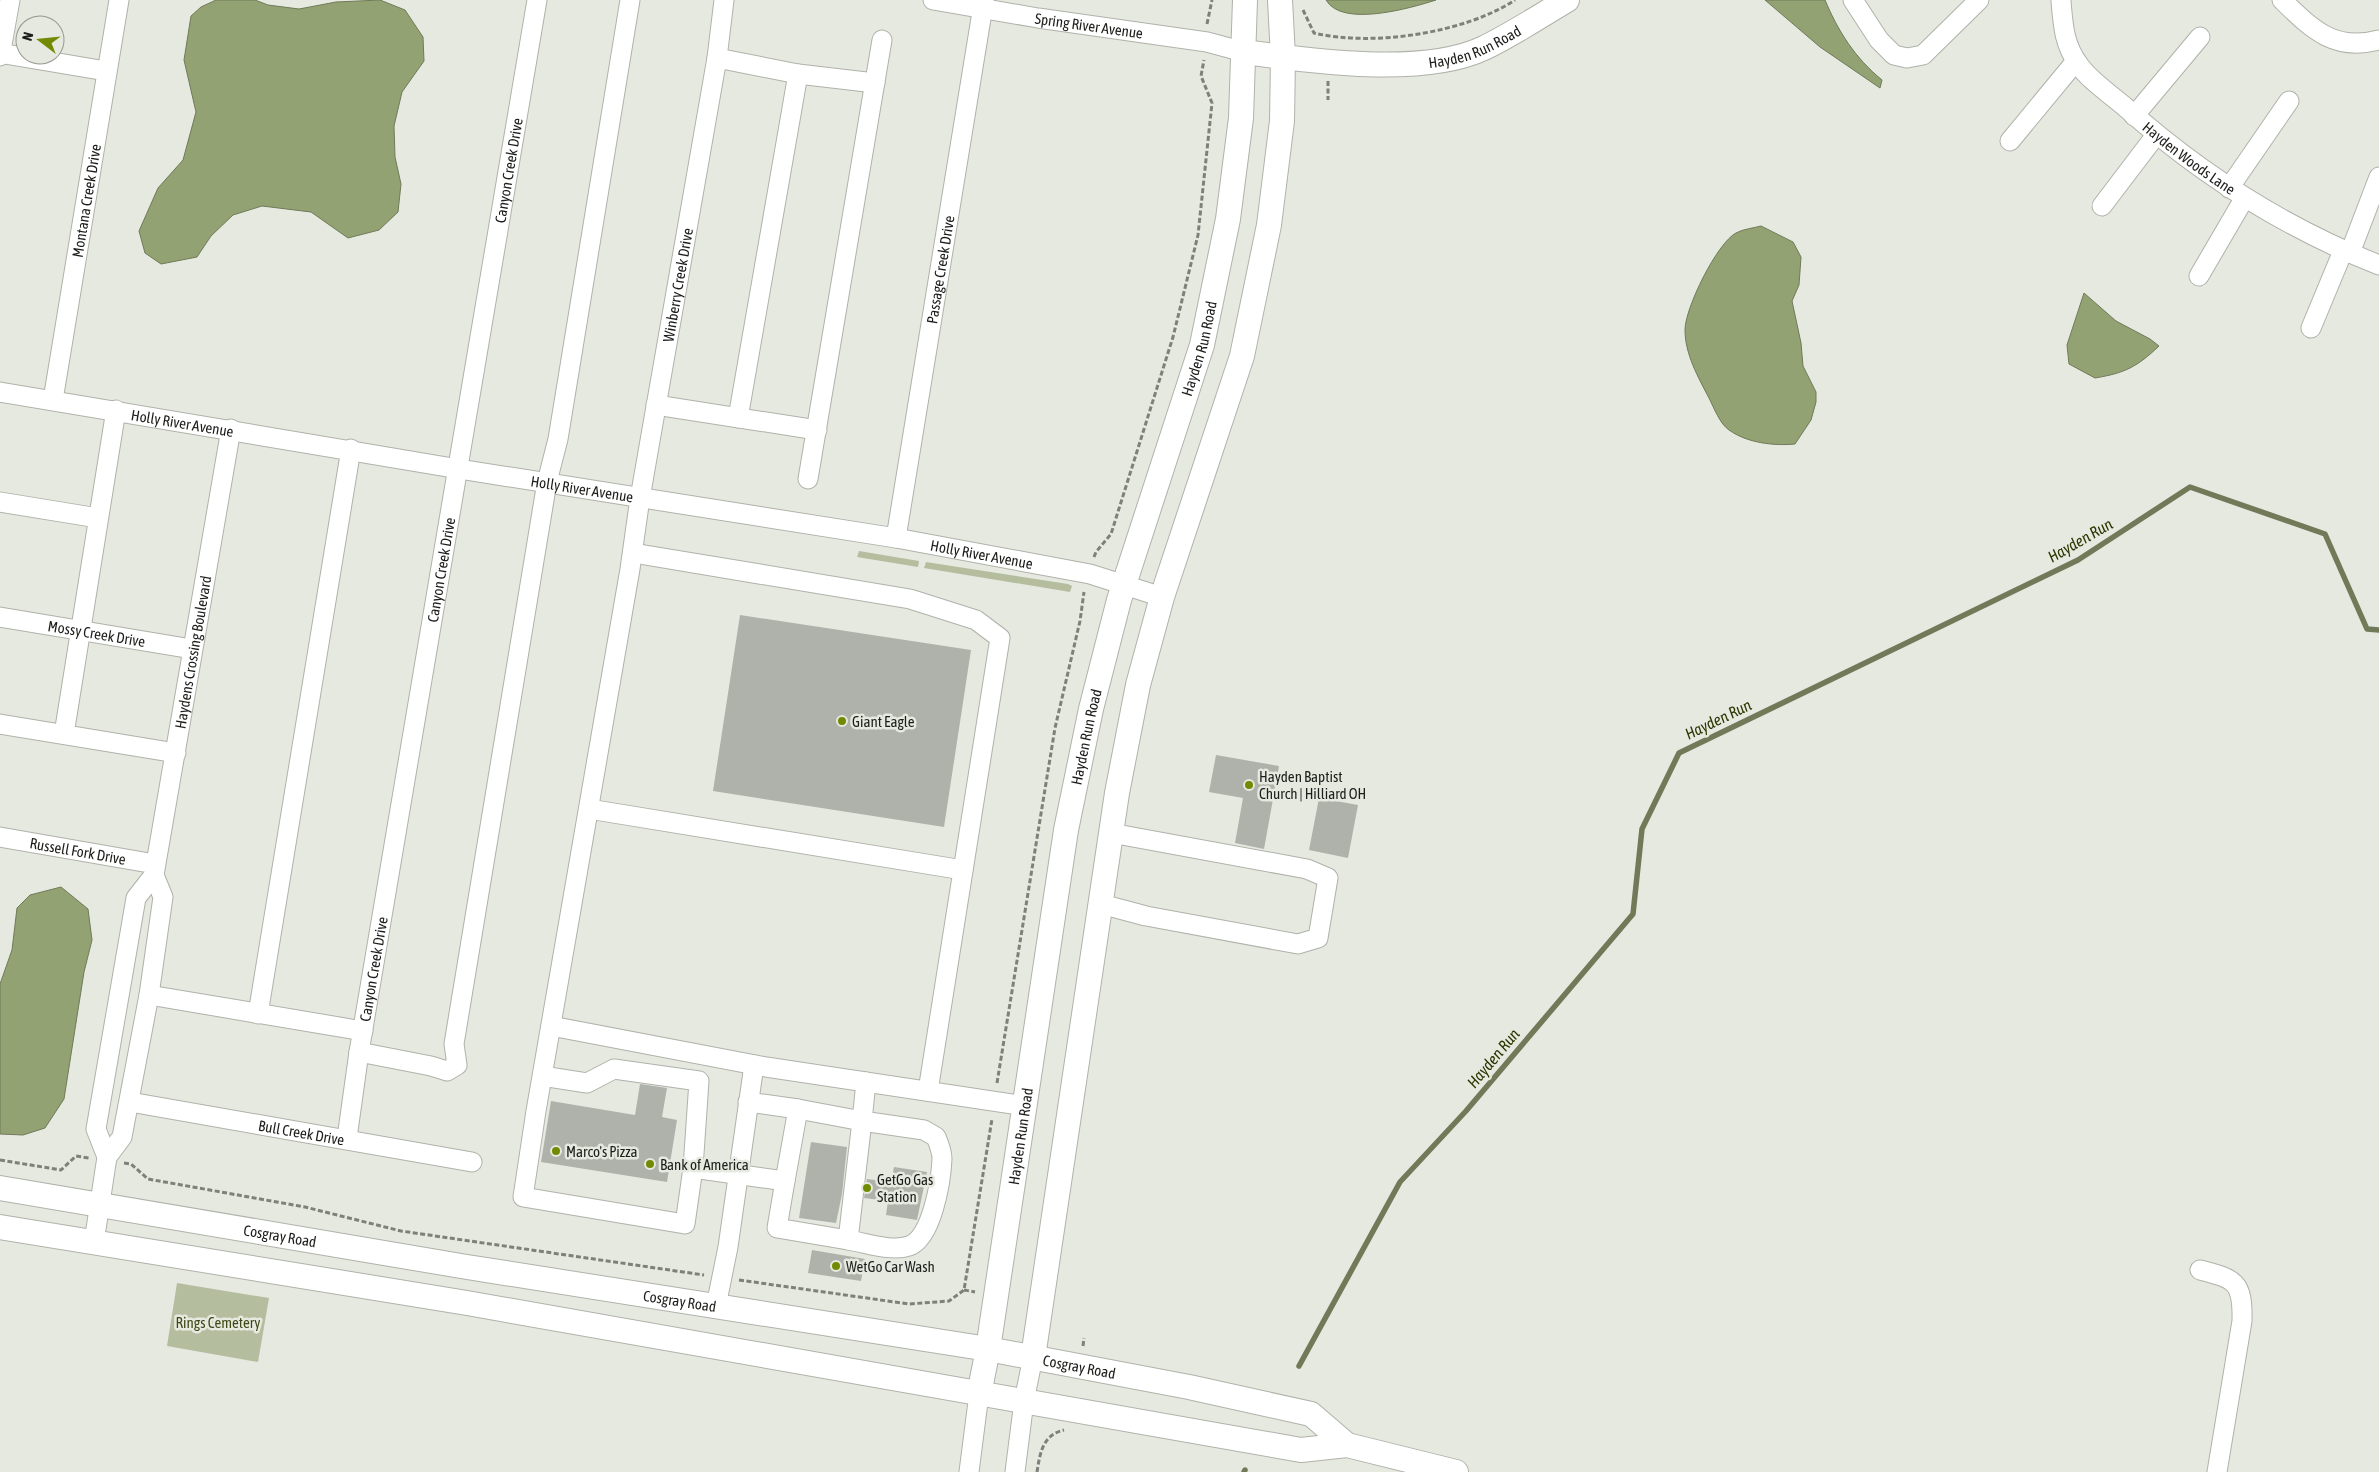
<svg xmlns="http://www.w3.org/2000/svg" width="2379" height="1472" font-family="'Asap Condensed',sans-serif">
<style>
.green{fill:#b4be9f}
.water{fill:#93a273;stroke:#707a59}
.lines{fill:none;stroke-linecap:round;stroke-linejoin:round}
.stream{stroke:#707a59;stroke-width:5.5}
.building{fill:#afb2aa}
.minor-casing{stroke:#b0b2aa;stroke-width:21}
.major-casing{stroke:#b0b2aa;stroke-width:26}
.path{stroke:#7e807a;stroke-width:3;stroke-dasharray:5 2.5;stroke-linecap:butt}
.minor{stroke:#fff;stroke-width:19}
.major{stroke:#fff;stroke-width:24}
.poi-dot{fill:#708b02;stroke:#e6e9e0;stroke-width:2}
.labels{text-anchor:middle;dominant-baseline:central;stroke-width:5;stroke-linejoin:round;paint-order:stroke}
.street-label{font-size:15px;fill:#1d1e1b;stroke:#e6e9e0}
.poi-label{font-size:15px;fill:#1d1e1b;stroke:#e6e9e0;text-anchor:start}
.park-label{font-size:15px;fill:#3d4a15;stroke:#e6e9e0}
.water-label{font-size:16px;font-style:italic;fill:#2a3700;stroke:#e6e9e0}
</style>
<rect width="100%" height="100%" fill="#e6e9e0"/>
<path class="green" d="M859,551L919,561L918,567L857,557Z
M926,562L1068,584L1072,586L1070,592L924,568Z
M177,1283L269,1298L258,1362L167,1346Z"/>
<path class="water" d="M216,0H255L268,5L299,9L336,2L380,0L405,10L423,37L424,61L402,92L394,126L395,157L401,184L398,212L379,230L348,238L311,212L262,206L233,215L211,236L197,257L161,264L145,253L139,231L158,188L183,160L196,112L184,60L191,16L201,7Z
M1326,0H1436C1411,8 1342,28 1326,0Z
M1765,0H1825C1838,31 1855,58 1882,80L1880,88L1820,47Z
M1761,226L1793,242L1801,257L1799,285L1792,301L1801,343L1803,366L1816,392V402L1811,420L1795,444C1774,446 1747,443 1729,430C1720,424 1714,408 1709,398C1698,377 1685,354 1685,330C1685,308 1717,243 1736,233C1743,229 1754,228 1761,226Z
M2084,293L2116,321L2150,339L2159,346C2137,367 2125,373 2095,378L2069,364L2067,345Z
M61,887L88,909L92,940L84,972L64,1099L45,1128L23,1135L0,1134V984L12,950L17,908L30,895Z"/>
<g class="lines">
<path class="stream" d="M1299,1366L1400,1182L1466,1111L1633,914L1642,829L1679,753L2078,560L2190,487L2325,534L2367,629L2379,630
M1244,1472L1245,1470"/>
</g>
<path class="building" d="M740,615L971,650L944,827L713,791Z
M1216,755L1279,766L1264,849L1235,843L1243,798L1209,792Z
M1319,798L1358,805L1348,858L1309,850Z
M640,1084L667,1088L662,1117L677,1120L667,1182L541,1162L551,1101L635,1115Z
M811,1142L847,1147L842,1194L836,1223L799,1218Z
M894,1167L927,1172L917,1220L886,1215L888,1201L864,1198L867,1179L891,1182Z
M812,1250L865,1259L861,1281L808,1273Z"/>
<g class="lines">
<defs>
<g id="minor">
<path id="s1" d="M933,0L1038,18L1207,42L1244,52"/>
<path d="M1853,0L1879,40L1894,55L1907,58L1923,55L1979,0"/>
<path d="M2282,0C2312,29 2334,52 2379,40"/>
<path id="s2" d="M2061,1C2063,25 2064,45 2079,65C2090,81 2109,93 2124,106C2201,175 2283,227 2379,265"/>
<path d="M0,53L106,71"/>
<path d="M0,56L10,0"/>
<path d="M717,58L798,74L875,83"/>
<path d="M2134,116L2200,37"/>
<path d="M2010,141L2076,61"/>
<path d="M2229,188L2289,101"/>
<path d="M2102,206L2156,135"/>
<path d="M2350,253L2379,177"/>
<path d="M2199,276L2244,199"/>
<path d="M2311,328L2343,251"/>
<path id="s3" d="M0,392L459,469L896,538L1090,574L1162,597"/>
<path id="s4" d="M53,400L119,0"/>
<path d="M656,405L817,430"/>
<path d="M738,418L798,74"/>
<path d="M808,479L882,40"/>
<path d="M0,502L98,518"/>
<path id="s5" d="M896,538L984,0"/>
<path d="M633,553L910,599L976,620L1000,638L928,1091"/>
<path id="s6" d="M0,617L192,649"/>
<path d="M0,724L176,753"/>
<path d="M64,734L116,410"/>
<path d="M589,809L963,870"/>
<path id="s7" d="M0,837L155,864"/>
<path d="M1101,904L1146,916L1298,944L1318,938L1328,878L1307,869L1111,833"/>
<path d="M149,995L363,1031"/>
<path d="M258,1014L351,449"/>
<path d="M551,1026L766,1067L1025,1106"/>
<path d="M359,1052L431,1066L447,1071L457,1065L454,1044L547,482L558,439L630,0"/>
<path id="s8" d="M542,1076L587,1083L614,1069L699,1081L693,1168L685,1224L523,1197L536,1111L630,569L640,498L717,58L724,0"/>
<path id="s9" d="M130,1102L472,1162"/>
<path d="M748,1102L798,1109"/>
<path d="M862,1121L924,1130L936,1137C939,1144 942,1152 942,1159C941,1181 932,1238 909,1246C891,1252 867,1243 848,1240Z"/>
<path id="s10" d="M347,1138L359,1052L537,0"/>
<path d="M107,1157L122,1137L149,995L163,897L154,875"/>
<path d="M693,1168L785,1181L798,1109L862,1121L866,1082"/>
<path d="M785,1181L777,1228L848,1240"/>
<path id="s11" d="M94,1242L107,1157L96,1129L136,898L154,875L231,429"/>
<path d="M2200,1270C2235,1279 2243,1281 2242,1321L2217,1472"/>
<path d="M716,1306L728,1247L754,1065"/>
<path d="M969,1472L979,1394"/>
<path d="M1015,1472L1024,1401L1033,1357"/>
</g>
<g id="major">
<path id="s12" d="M1244,52C1310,61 1423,77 1484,48C1513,34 1540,16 1567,0"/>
<path id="s13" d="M0,1188L467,1267L988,1349L1189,1387L1311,1414L1347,1445"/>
<path d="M0,1227L467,1303L1301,1450L1347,1445L1456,1472"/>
<path d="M1033,1357L1117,793L1138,685L1162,597L1242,356L1269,225L1282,121L1283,57L1280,0"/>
<path id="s14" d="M979,1394L988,1349L1066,830L1091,709L1119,600L1202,345L1228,219L1241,118L1245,0"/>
</g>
</defs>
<use href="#minor" class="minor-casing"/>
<use href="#major" class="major-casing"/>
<path class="path" d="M1303,10L1314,33C1373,47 1465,33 1515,0
M1207,24L1212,0
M1328,81V100
M1094,557L1096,552L1111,534L1173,337L1198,235L1212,103L1201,76L1204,60
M997,1083L1055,728L1080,621L1084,592
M0,1160L61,1170L76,1156L89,1158
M124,1163L131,1164L148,1179L305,1207L401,1231L704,1275
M739,1280L909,1304L949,1301L964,1290L992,1119
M964,1290L975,1292
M1083,1346L1084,1338
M1037,1472C1040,1454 1042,1435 1064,1430"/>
<use href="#minor" class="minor"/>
<use href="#major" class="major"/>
</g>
<g class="poi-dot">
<circle cx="842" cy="721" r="5"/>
<circle cx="1249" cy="785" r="5"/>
<circle cx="556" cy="1151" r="5"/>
<circle cx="650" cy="1164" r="5"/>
<circle cx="867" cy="1188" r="5"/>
<circle cx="836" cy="1266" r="5"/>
</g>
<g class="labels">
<g class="street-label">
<text stroke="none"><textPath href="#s1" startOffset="158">Spring River Avenue</textPath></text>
<text stroke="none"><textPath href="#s12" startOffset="234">Hayden Run Road</textPath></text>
<text stroke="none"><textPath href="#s2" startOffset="212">Hayden Woods Lane</textPath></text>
<text stroke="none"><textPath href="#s10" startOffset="981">Canyon Creek Drive</textPath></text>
<text stroke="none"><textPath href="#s4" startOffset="202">Montana Creek Drive</textPath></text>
<text stroke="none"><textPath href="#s5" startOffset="272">Passage Creek Drive</textPath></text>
<text stroke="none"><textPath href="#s8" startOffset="1395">Winberry Creek Drive</textPath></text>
<text stroke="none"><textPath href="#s14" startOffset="1071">Hayden Run Road</textPath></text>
<text stroke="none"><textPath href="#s3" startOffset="185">Holly River Avenue</textPath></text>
<text stroke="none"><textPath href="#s3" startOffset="590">Holly River Avenue</textPath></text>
<text stroke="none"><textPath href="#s3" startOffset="995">Holly River Avenue</textPath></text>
<text stroke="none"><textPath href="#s10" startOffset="576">Canyon Creek Drive</textPath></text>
<text stroke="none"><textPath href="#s6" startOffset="98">Mossy Creek Drive</textPath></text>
<text stroke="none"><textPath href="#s11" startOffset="606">Haydens Crossing Boulevard</textPath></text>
<text stroke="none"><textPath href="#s14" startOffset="666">Hayden Run Road</textPath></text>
<text stroke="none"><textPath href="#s7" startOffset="79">Russell Fork Drive</textPath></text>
<text stroke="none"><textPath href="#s10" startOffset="171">Canyon Creek Drive</textPath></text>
<text stroke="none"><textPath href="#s9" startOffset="174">Bull Creek Drive</textPath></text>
<text stroke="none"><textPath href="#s14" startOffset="261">Hayden Run Road</textPath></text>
<text stroke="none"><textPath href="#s13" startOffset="284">Cosgray Road</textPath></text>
<text stroke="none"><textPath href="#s13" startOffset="689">Cosgray Road</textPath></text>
<text stroke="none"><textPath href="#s13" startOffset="1094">Cosgray Road</textPath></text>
</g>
<g class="poi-label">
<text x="852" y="721">Giant Eagle</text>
<text x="1259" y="776">Hayden Baptist<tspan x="1259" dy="17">Church | Hilliard OH</tspan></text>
<text x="566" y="1151">Marco's Pizza</text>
<text x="660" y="1164">Bank of America</text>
<text x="877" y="1179">GetGo Gas<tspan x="877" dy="17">Station</tspan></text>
<text x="846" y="1266">WetGo Car Wash</text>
</g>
<g class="park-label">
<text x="218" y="1322">Rings Cemetery</text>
</g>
<g class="water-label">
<text transform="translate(2080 540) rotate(-30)">Hayden Run</text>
<text transform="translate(1718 719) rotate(-26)">Hayden Run</text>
<text transform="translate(1493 1058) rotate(-50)">Hayden Run</text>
</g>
</g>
<g transform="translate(40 40) rotate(286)"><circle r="24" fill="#e6e9e0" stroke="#969891"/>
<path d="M0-4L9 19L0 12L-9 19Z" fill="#708b02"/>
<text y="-8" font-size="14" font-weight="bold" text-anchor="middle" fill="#1d1e1b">N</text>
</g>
</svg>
